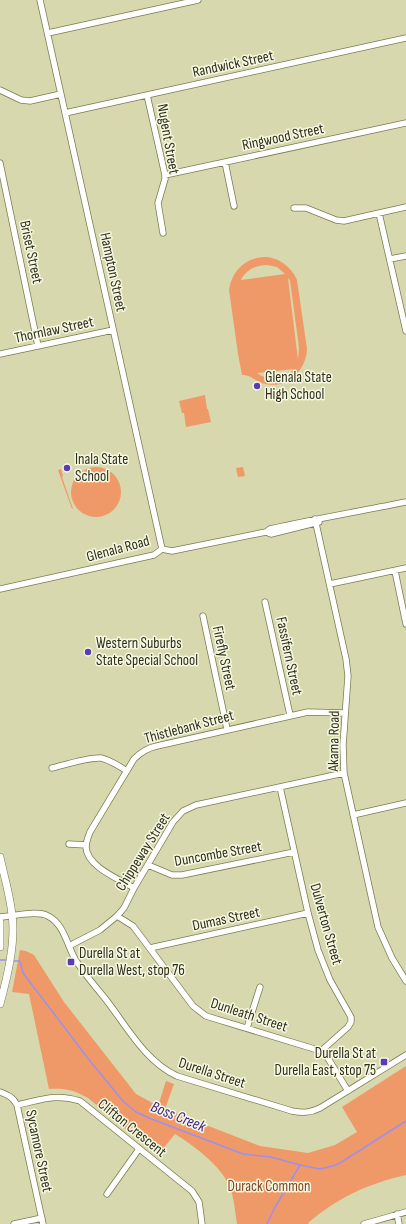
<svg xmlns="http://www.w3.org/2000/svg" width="406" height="1224" font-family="'Sofia Sans Condensed',sans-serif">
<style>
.green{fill:#ef9969;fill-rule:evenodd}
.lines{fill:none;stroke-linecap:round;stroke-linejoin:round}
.stream{stroke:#9d90eb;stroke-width:1.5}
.minor-casing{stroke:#7a7b52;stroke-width:7}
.major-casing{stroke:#7a7b52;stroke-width:8}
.minor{stroke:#fff;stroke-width:5.5}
.major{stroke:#fff;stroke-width:7}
.poi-dot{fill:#593bb3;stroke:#f7f8e1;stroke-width:1.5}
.labels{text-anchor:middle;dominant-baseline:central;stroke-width:3;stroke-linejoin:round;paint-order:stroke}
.street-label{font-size:15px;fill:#2e2e1d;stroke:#f7f8e1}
.poi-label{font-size:15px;fill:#2e2e1d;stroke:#f7f8e1;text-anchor:start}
.park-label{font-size:15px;fill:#824521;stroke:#f7f8e1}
.water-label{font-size:16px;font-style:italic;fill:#3d1c86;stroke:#f7f8e1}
</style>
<rect width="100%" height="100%" fill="#d7d8ad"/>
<path class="green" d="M267,257C281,259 291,267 297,280L307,349C306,372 285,391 262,383C255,381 250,374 242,375L238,354L229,290C232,270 246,257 267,257ZM267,265L277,267L285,274L241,280C246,270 256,265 267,265ZM288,278L290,281L299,347L298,360ZM294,369C284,380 269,382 257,373Z
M205,395L207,409H208L211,422L186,427L184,413H182L179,401Z
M71 492a25 25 0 1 1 50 0a25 25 0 1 1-50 0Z
M243,467L245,476L238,477L236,468Z
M61,469L63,476L62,477L73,509H72L58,470Z
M20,950L26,951L34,955L64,1002L136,1094L158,1106L166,1081L174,1084L165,1109L260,1146L308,1153L335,1145L357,1132L342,1107L406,1066V1175C367,1184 339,1197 308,1223L309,1224H237C235,1211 234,1196 229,1185C220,1165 193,1145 175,1134L158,1155L88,1098C74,1090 65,1088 49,1089L29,994L12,992Z"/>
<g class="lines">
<path class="stream" d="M0,960H7
M13,961H20L23,973L90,1061L123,1101L136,1112L149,1118L243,1154L271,1157L300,1165L320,1169L333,1166L340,1163L406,1121
M267,1224L274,1209L300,1165"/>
<defs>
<path id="minor" d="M40,0L162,549
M48,33L198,0
M0,90L21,100L30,101L61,94
M147,95L165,175V179L158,203L163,233
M65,113L406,38
M225,162L234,206
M0,163L38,346
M165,175L406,123
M294,208H306L336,220L344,221L406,207
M379,213L406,331
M390,259L406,256
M0,354L113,330
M315,519L346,659L348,676L343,745L344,773L378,927L392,958L406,981
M266,532L271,534L319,522
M395,571L406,624
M330,584L406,568
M0,589L154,555L162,549L172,551L266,532L270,529C315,519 361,511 406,502
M265,602L290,715
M203,616L227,729
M52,768C64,765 89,757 101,758C110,760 119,766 127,771
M280,787L308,913L318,950L330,980L351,1017V1022L348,1027L321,1051
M353,815L406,803
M69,844L86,845
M148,865L172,875H182L294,852
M134,888C119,879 87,867 86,847C86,842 88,837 90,832L134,759C141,752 147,748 157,746L308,712L345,713
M117,916L133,926L193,1006L206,1016L321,1051L326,1055L348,1091
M0,917C12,916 38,910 48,916C64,924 67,945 75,959C84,974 96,987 107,1001C127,1027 146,1062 177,1076L292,1111C303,1113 310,1113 320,1108L406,1055
M69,946L100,930L117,916L124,908L134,888L173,822L183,811L196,805L344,773
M150,948L308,913
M247,1028L260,987
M0,1092C8,1095 13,1097 17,1105L43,1224
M17,1105C41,1100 56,1093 80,1101L192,1191L199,1202L202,1224
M107,1194L139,1149
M397,1214L399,1224
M14,1224L42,1218
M364,1224L406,1212"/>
<path id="major" d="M0,857C4,876 10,895 12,915C16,942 7,978 0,1004
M0,922V947"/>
</defs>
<use href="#minor" class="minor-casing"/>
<use href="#major" class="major-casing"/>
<use href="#minor" class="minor"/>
<use href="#major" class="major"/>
</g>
<g class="poi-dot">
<circle cx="257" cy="386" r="4"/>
<circle cx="67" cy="468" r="4"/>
<circle cx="88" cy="652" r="4"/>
<rect x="67" y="958" width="8" height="8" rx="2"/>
<rect x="380" y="1058" width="8" height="8" rx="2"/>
</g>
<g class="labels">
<g class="street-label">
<text transform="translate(233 64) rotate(-12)">Randwick Street</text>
<text transform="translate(283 137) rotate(-12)">Ringwood Street</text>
<text transform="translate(168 139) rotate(80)">Nugent Street</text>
<text transform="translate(31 252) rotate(78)">Briset Street</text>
<text transform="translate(113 272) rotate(78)">Hampton Street</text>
<text transform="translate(54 330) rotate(-12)">Thornlaw Street</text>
<text transform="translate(118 549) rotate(-15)">Glenala Road</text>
<text transform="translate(289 656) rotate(78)">Fassifern Street</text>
<text transform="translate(224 658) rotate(78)">Firefly Street</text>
<text transform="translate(189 727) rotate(-15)">Thistlebank Street</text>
<text transform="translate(334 741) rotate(-89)">Akama Road</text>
<text transform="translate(143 852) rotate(-58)">Chippeway Street</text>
<text transform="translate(218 854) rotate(-10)">Duncombe Street</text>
<text transform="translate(226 919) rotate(-12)">Dumas Street</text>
<text transform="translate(326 924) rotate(74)">Dulverton Street</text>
<text transform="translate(249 1015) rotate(18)">Dunleath Street</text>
<text transform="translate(212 1073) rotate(18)">Durella Street</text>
<text transform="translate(132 1128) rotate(39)">Clifton Crescent</text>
<text transform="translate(39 1151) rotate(78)">Sycamore Street</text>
</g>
<g class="poi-label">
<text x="265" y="377">Glenala State<tspan x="265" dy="17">High School</tspan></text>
<text x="75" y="459">Inala State<tspan x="75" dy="17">School</tspan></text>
<text x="96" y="643">Western Suburbs<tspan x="96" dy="17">State Special School</tspan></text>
<text x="79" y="953">Durella St at<tspan x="79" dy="17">Durella West, stop 76</tspan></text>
<text x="376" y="1053" text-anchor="end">Durella St at<tspan x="376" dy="17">Durella East, stop 75</tspan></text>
</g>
<g class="park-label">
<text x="269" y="1186">Durack Common</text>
</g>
<g class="water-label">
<text transform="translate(178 1117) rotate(22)">Boss Creek</text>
</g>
</g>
</svg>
